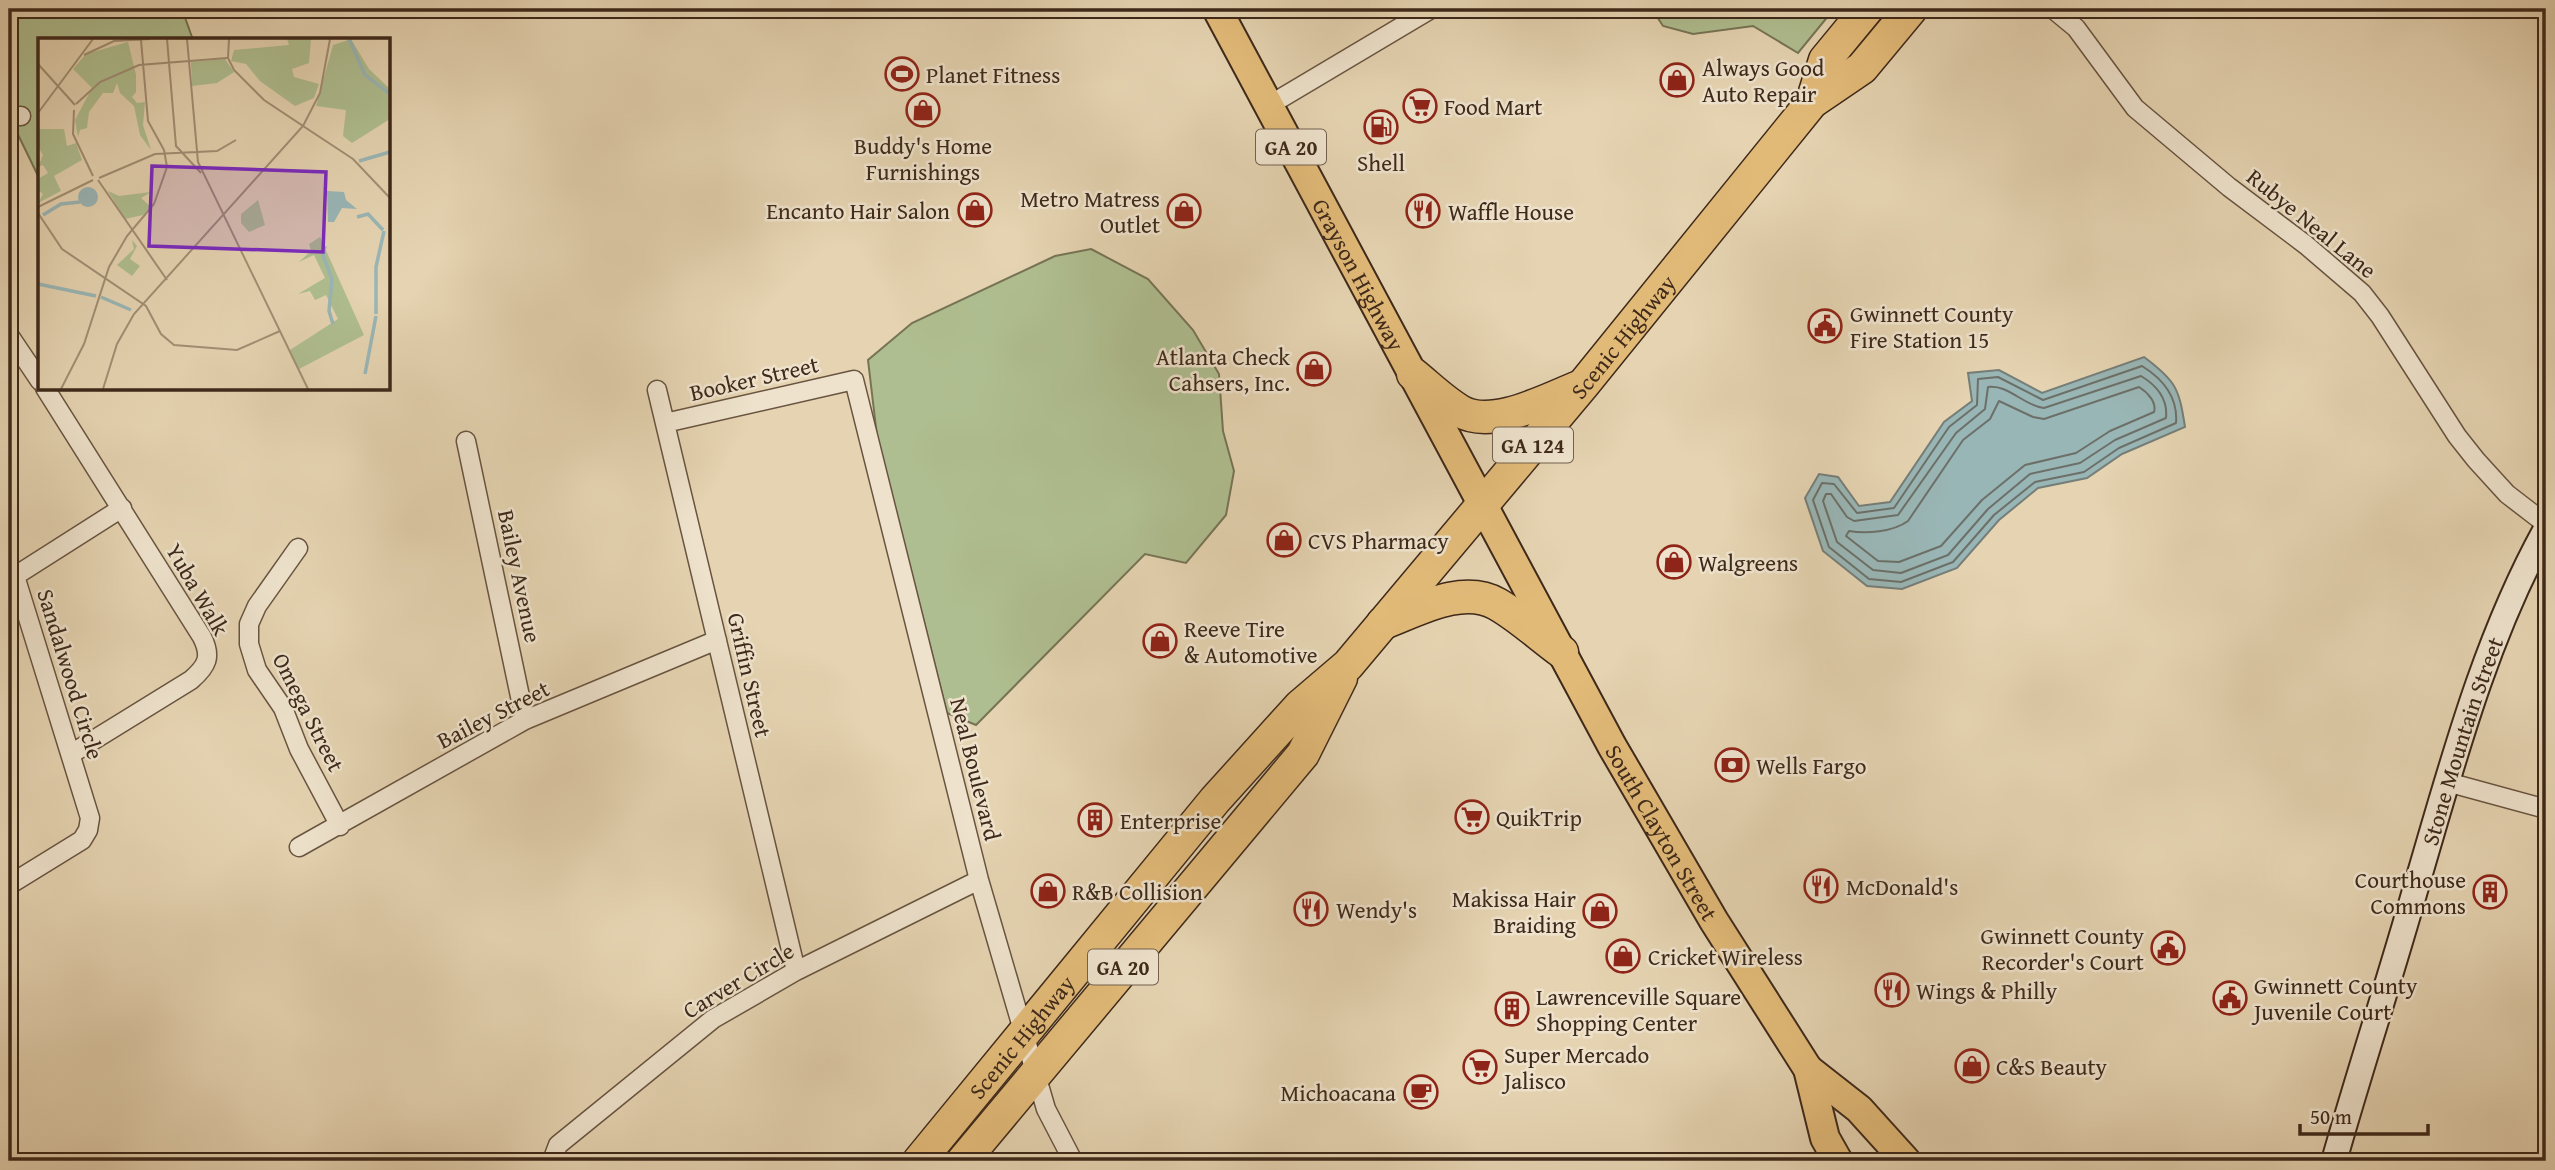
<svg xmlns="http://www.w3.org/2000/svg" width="2555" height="1170" font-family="'Gentium Book Plus',serif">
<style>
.green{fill:#afbe90;stroke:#767455;stroke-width:2}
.water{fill:#99b6b6;stroke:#757e78;stroke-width:2}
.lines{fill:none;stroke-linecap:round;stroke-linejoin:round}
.shore{stroke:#6c7068;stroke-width:2}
.street-casing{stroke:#685440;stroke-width:21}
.secondary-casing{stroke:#3e291a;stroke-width:28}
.primary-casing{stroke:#3e291a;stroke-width:32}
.highway-casing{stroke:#3e291a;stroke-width:35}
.street{stroke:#eee2cc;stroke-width:18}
.secondary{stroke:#eee2cc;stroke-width:24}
.primary{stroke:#e2ba78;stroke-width:28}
.highway{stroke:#e2ba78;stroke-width:32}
.labels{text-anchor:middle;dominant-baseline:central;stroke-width:5;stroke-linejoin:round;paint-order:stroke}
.shield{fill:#eee2cc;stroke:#73604f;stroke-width:2}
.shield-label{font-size:21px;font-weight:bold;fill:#3e291a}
.poi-label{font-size:23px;fill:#3e291a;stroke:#eee2cc;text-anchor:start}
.street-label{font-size:23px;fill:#3e291a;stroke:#eee2cc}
.inset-river{fill:none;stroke:#99b6b6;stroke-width:3.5}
.inset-road{fill:none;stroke:#a28f75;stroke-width:2}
.view{fill:#7b2cbf;fill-opacity:0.15;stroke:#7b2cbf;stroke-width:3.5}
.inset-edge{fill:none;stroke:#3e291a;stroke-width:3.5}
</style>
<rect width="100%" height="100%" fill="#e5d3b1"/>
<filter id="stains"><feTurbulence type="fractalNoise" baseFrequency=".00286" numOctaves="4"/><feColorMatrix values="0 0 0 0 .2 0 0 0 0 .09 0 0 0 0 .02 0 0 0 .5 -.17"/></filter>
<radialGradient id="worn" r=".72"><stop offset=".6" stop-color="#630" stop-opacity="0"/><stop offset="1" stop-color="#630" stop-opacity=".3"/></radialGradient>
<path class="green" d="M9,9H182L193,40H40V180L9,116Z
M1652,9H1834L1798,53L1753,26L1693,34L1663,26Z
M1091,249L1148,279L1193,330L1219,374L1223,431L1234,471L1226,515L1186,563L1145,554L976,725L947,713L877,436L868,360L912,323L1055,256Z"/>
<path class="water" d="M2144,357C2176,381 2179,388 2185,427L2122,454L2087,478L2038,488L1999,520L1957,568L1902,589L1867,586L1823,551L1805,498L1819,474L1838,477L1859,506L1890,502L1944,422L1972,401L1968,373L1999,370L2042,393Z"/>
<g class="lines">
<path class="shore" d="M2142,366C2163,379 2178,398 2176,423L2119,448L2084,472L2035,482L1994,515L1953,562L1901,582L1869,579L1829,547L1813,500L1822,483L1834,484L1857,513L1894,508L1949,427L1977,405L1978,379L1998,377L2043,400Z
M2141,376C2156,385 2168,399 2166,418L2115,440L2080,463L2030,474L1988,509L1948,555L1901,573L1873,570L1837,542L1823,501L1826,494H1831L1847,517L1854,521L1898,515L1956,433L1985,409L1988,387C2008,384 2024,406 2044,408Z
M2139,387C2147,392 2157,402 2154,412L2110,431L2076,453L2025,465L1982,500L1941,546L1899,562L1878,561L1846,536L1849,531C1866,534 1893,532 1908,521L1963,440L1990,419L1999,401L2033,417L2044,419Z"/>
<defs>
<path id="street" d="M2053,9L2076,28L2135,108L2229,187L2306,245L2362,293L2380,316L2457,436L2476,460L2507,494L2546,524
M1268,106L1431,9
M9,116H21
M9,335L40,381
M45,388L202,637C212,657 207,666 191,680L71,754
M657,390L796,971
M665,423L854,380L979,880L1046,1109L1073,1161
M466,441L525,720
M298,548L257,606L249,624V644L257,670L283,708L299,749L340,826
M2447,782L2546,809
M299,847L525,720L717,640
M9,885L82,840L88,830L90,818L15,576L122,508
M552,1161L558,1145L713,1019L796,971L979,880"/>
<g id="secondary">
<path id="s1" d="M2334,1161C2360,1069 2390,979 2416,887C2452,765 2484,641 2546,529"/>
</g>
<g id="primary">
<path id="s2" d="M1217,9L1612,746L1714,921L1808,1069L1825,1138L1838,1161"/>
<path d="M1808,1069L1859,1109L1906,1161"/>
</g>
<g id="highway">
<path d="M1812,102L1825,60L1867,9"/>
<path d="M1413,374C1428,386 1443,401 1460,411C1492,430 1548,399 1579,387"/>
<path d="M1383,623C1416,611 1462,584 1497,604C1520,617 1541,637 1562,652"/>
<path id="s3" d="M919,1161L1215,800L1300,706L1348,665L1583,385L1812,102L1862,68L1911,9"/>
<path d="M963,1161L1303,754L1341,678"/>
</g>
</defs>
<use href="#street" class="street-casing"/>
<use href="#secondary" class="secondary-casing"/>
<use href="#primary" class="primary-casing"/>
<use href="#highway" class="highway-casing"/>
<use href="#street" class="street"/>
<use href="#secondary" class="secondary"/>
<use href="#primary" class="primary"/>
<use href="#highway" class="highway"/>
</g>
<defs>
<symbol id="stadium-ring" viewBox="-11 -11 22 22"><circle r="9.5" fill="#eee2cc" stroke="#8f2418" stroke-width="1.5"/><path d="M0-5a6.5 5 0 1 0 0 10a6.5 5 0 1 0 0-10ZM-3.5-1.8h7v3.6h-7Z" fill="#8f2418"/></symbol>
<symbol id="shop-ring" viewBox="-11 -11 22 22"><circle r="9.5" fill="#eee2cc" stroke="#8f2418" stroke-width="1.5"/><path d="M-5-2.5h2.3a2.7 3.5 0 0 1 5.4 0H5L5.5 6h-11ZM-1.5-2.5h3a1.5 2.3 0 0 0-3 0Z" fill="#8f2418"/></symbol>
<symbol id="supermarket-ring" viewBox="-11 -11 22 22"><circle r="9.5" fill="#eee2cc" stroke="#8f2418" stroke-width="1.5"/><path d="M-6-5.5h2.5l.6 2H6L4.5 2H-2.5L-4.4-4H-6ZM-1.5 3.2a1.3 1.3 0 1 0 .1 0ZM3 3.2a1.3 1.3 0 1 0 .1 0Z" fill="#8f2418"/></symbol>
<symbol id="fuel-ring" viewBox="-11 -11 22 22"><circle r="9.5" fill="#eee2cc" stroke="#8f2418" stroke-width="1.5"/><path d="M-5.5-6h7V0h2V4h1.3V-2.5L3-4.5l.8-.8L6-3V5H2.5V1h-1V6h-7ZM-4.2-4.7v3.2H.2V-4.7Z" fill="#8f2418"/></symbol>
<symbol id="restaurant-ring" viewBox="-11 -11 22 22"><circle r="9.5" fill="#eee2cc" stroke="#8f2418" stroke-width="1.5"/><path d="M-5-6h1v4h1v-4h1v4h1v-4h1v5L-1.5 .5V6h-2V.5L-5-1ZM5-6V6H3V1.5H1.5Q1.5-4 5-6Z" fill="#8f2418"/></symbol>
<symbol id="civic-ring" viewBox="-11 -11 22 22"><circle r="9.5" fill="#eee2cc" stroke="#8f2418" stroke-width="1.5"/><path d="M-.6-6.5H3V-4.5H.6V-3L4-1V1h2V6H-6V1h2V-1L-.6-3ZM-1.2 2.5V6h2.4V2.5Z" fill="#8f2418"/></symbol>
<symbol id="bank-ring" viewBox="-11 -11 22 22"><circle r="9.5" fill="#eee2cc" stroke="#8f2418" stroke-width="1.5"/><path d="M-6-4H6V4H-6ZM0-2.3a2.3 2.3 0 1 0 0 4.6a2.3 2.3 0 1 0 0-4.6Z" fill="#8f2418"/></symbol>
<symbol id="building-ring" viewBox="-11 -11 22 22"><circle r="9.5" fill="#eee2cc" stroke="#8f2418" stroke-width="1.5"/><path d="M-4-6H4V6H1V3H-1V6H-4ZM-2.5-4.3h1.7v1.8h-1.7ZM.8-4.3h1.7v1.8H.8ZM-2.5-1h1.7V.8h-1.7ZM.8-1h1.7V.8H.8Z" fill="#8f2418"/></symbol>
<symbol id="cafe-ring" viewBox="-11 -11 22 22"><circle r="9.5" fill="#eee2cc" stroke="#8f2418" stroke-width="1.5"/><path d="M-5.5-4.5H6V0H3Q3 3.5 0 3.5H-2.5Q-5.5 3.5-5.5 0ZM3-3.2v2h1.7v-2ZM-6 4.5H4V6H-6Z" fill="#8f2418"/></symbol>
</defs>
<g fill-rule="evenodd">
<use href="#stadium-ring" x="883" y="55" width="38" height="38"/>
<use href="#shop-ring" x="1658" y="61" width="38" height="38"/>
<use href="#supermarket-ring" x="1401" y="87" width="38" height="38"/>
<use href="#shop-ring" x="904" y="91" width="38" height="38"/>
<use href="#fuel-ring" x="1362" y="108" width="38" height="38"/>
<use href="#shop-ring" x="956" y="191" width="38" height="38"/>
<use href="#shop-ring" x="1165" y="192" width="38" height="38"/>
<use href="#restaurant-ring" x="1404" y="192" width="38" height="38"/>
<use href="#civic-ring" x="1806" y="307" width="38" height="38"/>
<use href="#shop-ring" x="1295" y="350" width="38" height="38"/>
<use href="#shop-ring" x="1265" y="521" width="38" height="38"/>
<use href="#shop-ring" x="1655" y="543" width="38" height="38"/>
<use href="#shop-ring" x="1141" y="622" width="38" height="38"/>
<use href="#bank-ring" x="1713" y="746" width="38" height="38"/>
<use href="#supermarket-ring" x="1453" y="798" width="38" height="38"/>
<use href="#building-ring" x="1076" y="801" width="38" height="38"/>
<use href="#restaurant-ring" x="1802" y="867" width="38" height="38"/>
<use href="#shop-ring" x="1029" y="872" width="38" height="38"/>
<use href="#building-ring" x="2471" y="873" width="38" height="38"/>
<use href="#restaurant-ring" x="1292" y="890" width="38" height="38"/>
<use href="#shop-ring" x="1581" y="892" width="38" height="38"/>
<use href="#civic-ring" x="2149" y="929" width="38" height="38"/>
<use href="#shop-ring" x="1604" y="937" width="38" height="38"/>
<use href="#restaurant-ring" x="1873" y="971" width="38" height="38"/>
<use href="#civic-ring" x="2211" y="979" width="38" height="38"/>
<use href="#building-ring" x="1493" y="990" width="38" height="38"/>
<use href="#shop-ring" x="1953" y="1047" width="38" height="38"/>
<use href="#supermarket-ring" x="1461" y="1048" width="38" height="38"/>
<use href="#cafe-ring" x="1402" y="1073" width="38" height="38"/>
</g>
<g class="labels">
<g class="shield">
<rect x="1256" y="129.5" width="70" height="35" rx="5"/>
<rect x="1493" y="427.5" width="80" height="35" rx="5"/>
<rect x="1088" y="949.5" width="70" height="35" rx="5"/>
</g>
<g class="shield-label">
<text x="1291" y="147">GA 20</text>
<text x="1533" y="445">GA 124</text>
<text x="1123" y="967">GA 20</text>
</g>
<g class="poi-label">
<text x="1702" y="67">Always Good<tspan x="1702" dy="26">Auto Repair</tspan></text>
<text x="926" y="74">Planet Fitness</text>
<text x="1444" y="106">Food Mart</text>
<text x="923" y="145" text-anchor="middle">Buddy's Home<tspan x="923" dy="26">Furnishings</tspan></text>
<text x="1381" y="162" text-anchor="middle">Shell</text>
<text x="1160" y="198" text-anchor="end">Metro Matress<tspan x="1160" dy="26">Outlet</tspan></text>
<text x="950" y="210" text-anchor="end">Encanto Hair Salon</text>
<text x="1448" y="211">Waffle House</text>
<text x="1850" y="313">Gwinnett County<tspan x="1850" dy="26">Fire Station 15</tspan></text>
<text x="1290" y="356" text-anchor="end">Atlanta Check<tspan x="1290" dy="26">Cahsers, Inc.</tspan></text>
<text x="1308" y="540">CVS Pharmacy</text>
<text x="1698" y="562">Walgreens</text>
<text x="1184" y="628">Reeve Tire<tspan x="1184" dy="26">&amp; Automotive</tspan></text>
<text x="1756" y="765">Wells Fargo</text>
<text x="1496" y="817">QuikTrip</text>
<text x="1120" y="820">Enterprise</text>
<text x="2466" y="879" text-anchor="end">Courthouse<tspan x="2466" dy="26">Commons</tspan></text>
<text x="1846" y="886">McDonald's</text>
<text x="1072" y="891">R&amp;B Collision</text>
<text x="1576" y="898" text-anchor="end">Makissa Hair<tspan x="1576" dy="26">Braiding</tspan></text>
<text x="1336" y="909">Wendy's</text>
<text x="2144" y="935" text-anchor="end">Gwinnett County<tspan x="2144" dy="26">Recorder's Court</tspan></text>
<text x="1648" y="956">Cricket Wireless</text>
<text x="2254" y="985">Gwinnett County<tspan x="2254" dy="26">Juvenile Court</tspan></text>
<text x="1916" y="990">Wings &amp; Philly</text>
<text x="1536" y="996">Lawrenceville Square<tspan x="1536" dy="26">Shopping Center</tspan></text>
<text x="1504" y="1054">Super Mercado<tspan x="1504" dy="26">Jalisco</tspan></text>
<text x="1996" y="1066">C&amp;S Beauty</text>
<text x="1396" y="1092" text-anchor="end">Michoacana</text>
</g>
<g class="street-label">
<text transform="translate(2312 223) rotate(39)">Rubye Neal Lane</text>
<text stroke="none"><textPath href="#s2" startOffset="301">Grayson Highway</textPath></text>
<text stroke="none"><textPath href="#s3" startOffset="1085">Scenic Highway</textPath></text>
<text transform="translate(754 378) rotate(-13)">Booker Street</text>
<text transform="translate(520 576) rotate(78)">Bailey Avenue</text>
<text transform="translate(198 589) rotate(60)">Yuba Walk</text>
<text transform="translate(71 674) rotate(73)">Sandalwood Circle</text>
<text transform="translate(750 675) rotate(77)">Griffin Street</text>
<text transform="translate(309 712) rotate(63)">Omega Street</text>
<text transform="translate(493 714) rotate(-27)">Bailey Street</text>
<text stroke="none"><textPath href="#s1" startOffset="439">Stone Mountain Street</textPath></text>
<text transform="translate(976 769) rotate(76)">Neal Boulevard</text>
<text stroke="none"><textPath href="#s2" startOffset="936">South Clayton Street</textPath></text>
<text transform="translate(738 980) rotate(-31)">Carver Circle</text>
<text stroke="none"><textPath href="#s3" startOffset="161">Scenic Highway</textPath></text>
</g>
</g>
<g transform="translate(38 38)">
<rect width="352" height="352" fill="#e5d3b1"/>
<path d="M249,1H273L271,25L254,31L256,39L281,46L276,60L257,68L222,43L208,26L193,23L196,12L251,7ZM313,1L331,31L352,51V81L314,105L305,98L308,72L278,68L295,7ZM90,4L98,37V54L94,59L99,65L107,64L105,87L113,112L102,97L96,68L82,55L79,45L75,55H65L51,74L49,90L42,92L40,99L37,82L54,50L35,31L48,16ZM187,21L196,34L179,45L154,48L153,24ZM0,91H26L29,108L38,105L44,122L16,138L23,153L0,165L5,156L0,152V141L10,135L5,127L0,129L5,117L0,109ZM70,153L81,158L113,154L103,160L113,169L105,177L87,181ZM220,162L227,187L211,194L203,185V176ZM282,199L326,297L261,331L252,312L300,281L288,257L277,262L272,253L260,256L287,240L276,217L261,224L273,213L271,206ZM94,202L99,208L92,221L102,228L94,238L79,227L96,211Z" fill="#afbe90"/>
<path d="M40 159a10 10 0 1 1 20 0a10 10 0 1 1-20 0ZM289,153L306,154L308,162L319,171L304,170L296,184H290Z" fill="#99b6b6"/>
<path class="inset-river" d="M311,1L327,37L352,56M321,123L352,114M5,177L23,166L42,164M319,179L330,176L345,192M287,208L285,217L294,241L291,273L295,286M0,246L58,258M63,259L93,272M338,276V229L346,193M327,336L338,278"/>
<path class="inset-road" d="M129,1L138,108L163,135M149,1L160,124L270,351M103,2L110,83L126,112M46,17L76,3L112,1M0,26L37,67M38,66L62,44L101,27L189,20M36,72L35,96L55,138M0,75L55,1M265,88L315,121L352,160M265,88L282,55L292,1M61,140L117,116L179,113L198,102M60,142L129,242M0,169L55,142M0,175L24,211L108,268L123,296L136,307L199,312L242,293M23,351L46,306L71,229L89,198L116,166L129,129L126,112M65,351L79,306L96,276L265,88L226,62L196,32L190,20L191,1"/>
<path class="view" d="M114,128L288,134L285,214L111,208Z"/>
<rect width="352" height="352" class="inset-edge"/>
</g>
<rect width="2555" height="1170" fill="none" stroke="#e5d3b1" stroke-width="35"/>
<rect x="10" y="10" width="2534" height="1149" fill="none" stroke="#3e291a" stroke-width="3.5"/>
<rect x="18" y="18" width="2520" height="1135" fill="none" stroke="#3e291a" stroke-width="2"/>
<path d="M2300 1124v10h128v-10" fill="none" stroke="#3e291a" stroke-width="3.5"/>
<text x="2310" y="1124" font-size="21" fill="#3e291a" stroke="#eee2cc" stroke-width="5" paint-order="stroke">50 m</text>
<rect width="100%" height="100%" filter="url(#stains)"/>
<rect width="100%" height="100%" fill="url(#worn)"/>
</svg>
